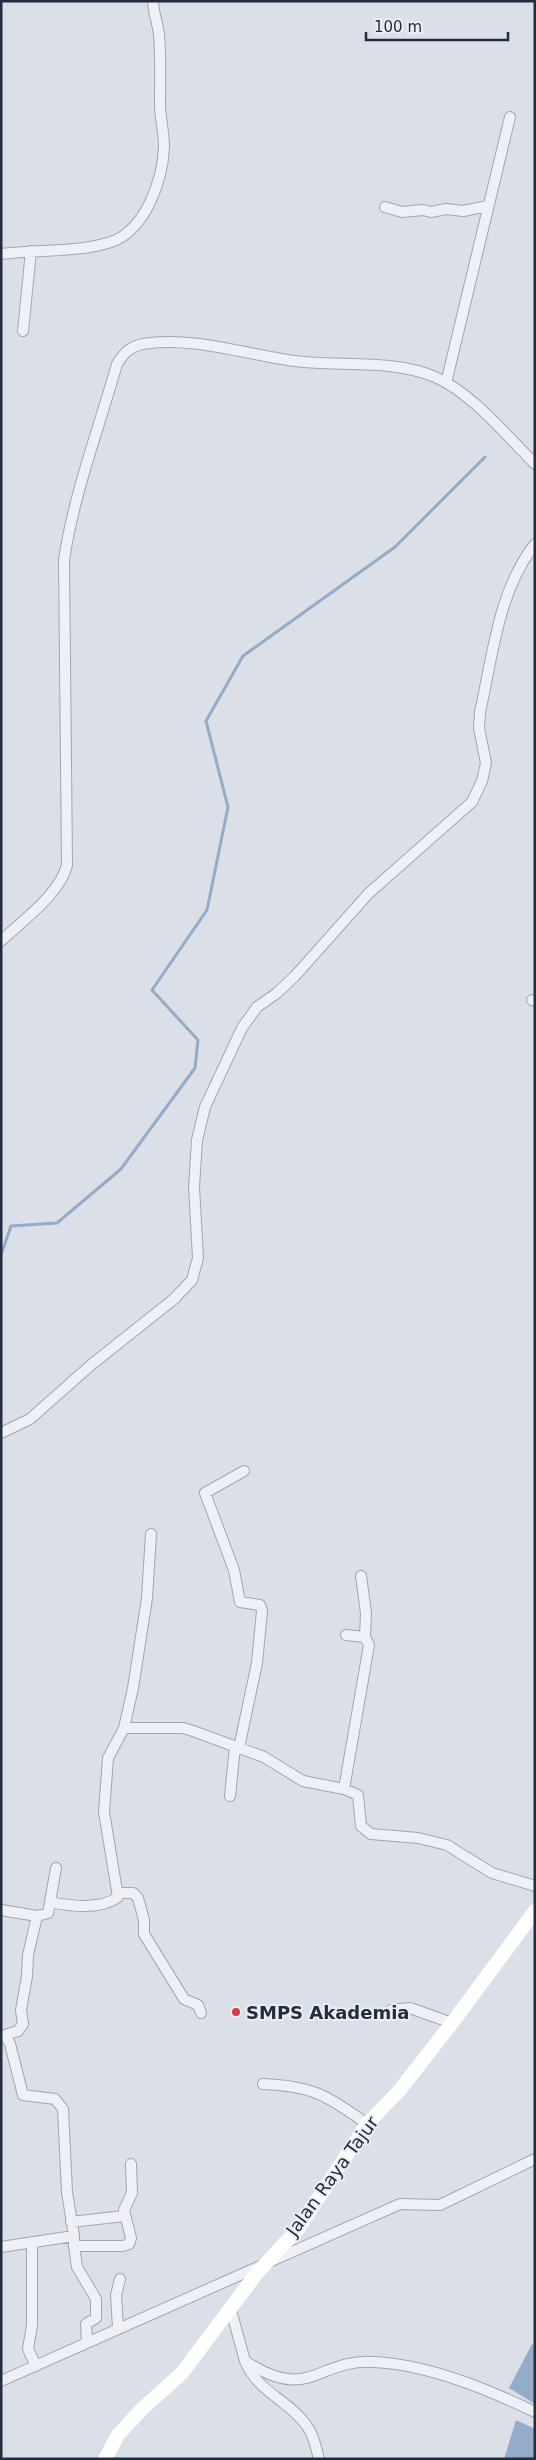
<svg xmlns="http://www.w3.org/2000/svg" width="536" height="2460" font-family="'DejaVu Sans',sans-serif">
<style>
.water{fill:#93acc9}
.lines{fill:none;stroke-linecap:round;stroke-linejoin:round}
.stream{stroke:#93acc9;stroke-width:3}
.minor-casing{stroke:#a0a6b1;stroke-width:12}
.minor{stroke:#eef0f5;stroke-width:10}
.secondary{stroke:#fff;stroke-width:14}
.poi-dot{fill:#d5374b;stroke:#eaeef4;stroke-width:2}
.labels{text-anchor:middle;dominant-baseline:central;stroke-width:4;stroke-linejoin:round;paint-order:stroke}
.poi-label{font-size:18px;font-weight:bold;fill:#242d3d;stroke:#eaeef4;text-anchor:start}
.street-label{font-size:18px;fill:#242d3d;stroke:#eaeef4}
</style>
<rect width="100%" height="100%" fill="#dbdfe7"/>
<path class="water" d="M532,2344L535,2346V2404L509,2388Z
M516,2420L535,2429V2459H504Z"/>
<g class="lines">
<path class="stream" d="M1,1255L11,1226L57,1223L121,1169L195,1068L198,1040L152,990L207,910L228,807L206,721L243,656L395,547L485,457"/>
<defs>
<path id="minor" d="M385,207L402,212L423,210L431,212L446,209L463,211L488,206
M1,254C37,249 77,253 111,242C146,230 163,179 164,146C164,132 160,118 160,104C160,81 161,58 159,35C158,23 153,13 153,1
M23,331L31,251
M446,383L510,117
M1,941C23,920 60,894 67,865L64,560C74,493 99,428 117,364C124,353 129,347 143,344C194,335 252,357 304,362C346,366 396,360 435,377C472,393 506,435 535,464
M532,1000L535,1001
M1,1433L30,1419L91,1365L174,1299L192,1280L198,1258L194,1187L197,1140L205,1107L242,1028L257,1007L277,993L295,976L369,893L472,802L482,781L486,763L479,728L480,712C493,655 498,591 535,544
M361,1576L366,1613L365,1637
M124,1728H183L193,1731L264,1757L303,1781L344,1789L358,1795L361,1826L371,1834L418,1838L447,1845L492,1873L535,1886
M239,1748L257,1663L262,1611L260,1605L240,1602L234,1570L205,1493L244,1471
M344,1789L369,1645L365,1637L346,1635
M230,1796L235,1747
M118,1893H133L138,1898L144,1920V1934L184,1999L198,2005L201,2013
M50,1902L56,1868
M1,1910L37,1916L48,1913L50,1902C69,1906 101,1910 118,1897L104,1812L108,1758L124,1728L133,1688L147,1598L151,1534
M37,1916L28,1955L27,1976L21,2010L23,2024L18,2031L5,2035L10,2044L23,2095L55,2099L63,2109L67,2192L74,2236
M391,2010L410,2008L452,2023
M263,2084C312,2086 327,2095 367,2124
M71,2222L124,2216
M32,2242V2325L28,2349L36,2366
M74,2246L77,2267L96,2299V2318L86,2324L87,2342
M1,2247L74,2236V2246H123L129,2244L131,2238L124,2210L132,2193L131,2164
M231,2310L245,2361C310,2404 317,2358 375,2362C429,2365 487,2389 535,2412
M118,2328L116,2295L120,2279
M245,2361C259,2394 287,2398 307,2426C314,2435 316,2448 319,2459
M1,2381L400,2204L440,2205L535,2159"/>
</defs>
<use href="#minor" class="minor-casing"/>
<use href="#minor" class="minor"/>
<path class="secondary" d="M105,2459L118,2435L143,2408L182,2373L257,2273L298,2229L367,2124L399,2091L452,2023L535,1911"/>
</g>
<circle class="poi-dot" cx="236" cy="2012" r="5"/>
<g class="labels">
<g class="poi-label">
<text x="246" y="2012">SMPS Akademia</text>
</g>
<g class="street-label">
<text transform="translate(332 2176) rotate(-54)">Jalan Raya Tajur</text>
</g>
</g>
<rect width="536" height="2460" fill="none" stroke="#242d3d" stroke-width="5"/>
<path d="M366 32v8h142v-8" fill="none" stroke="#242d3d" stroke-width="2.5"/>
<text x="374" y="32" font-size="15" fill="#242d3d" stroke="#eaeef4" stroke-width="4" paint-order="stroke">100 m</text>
</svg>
